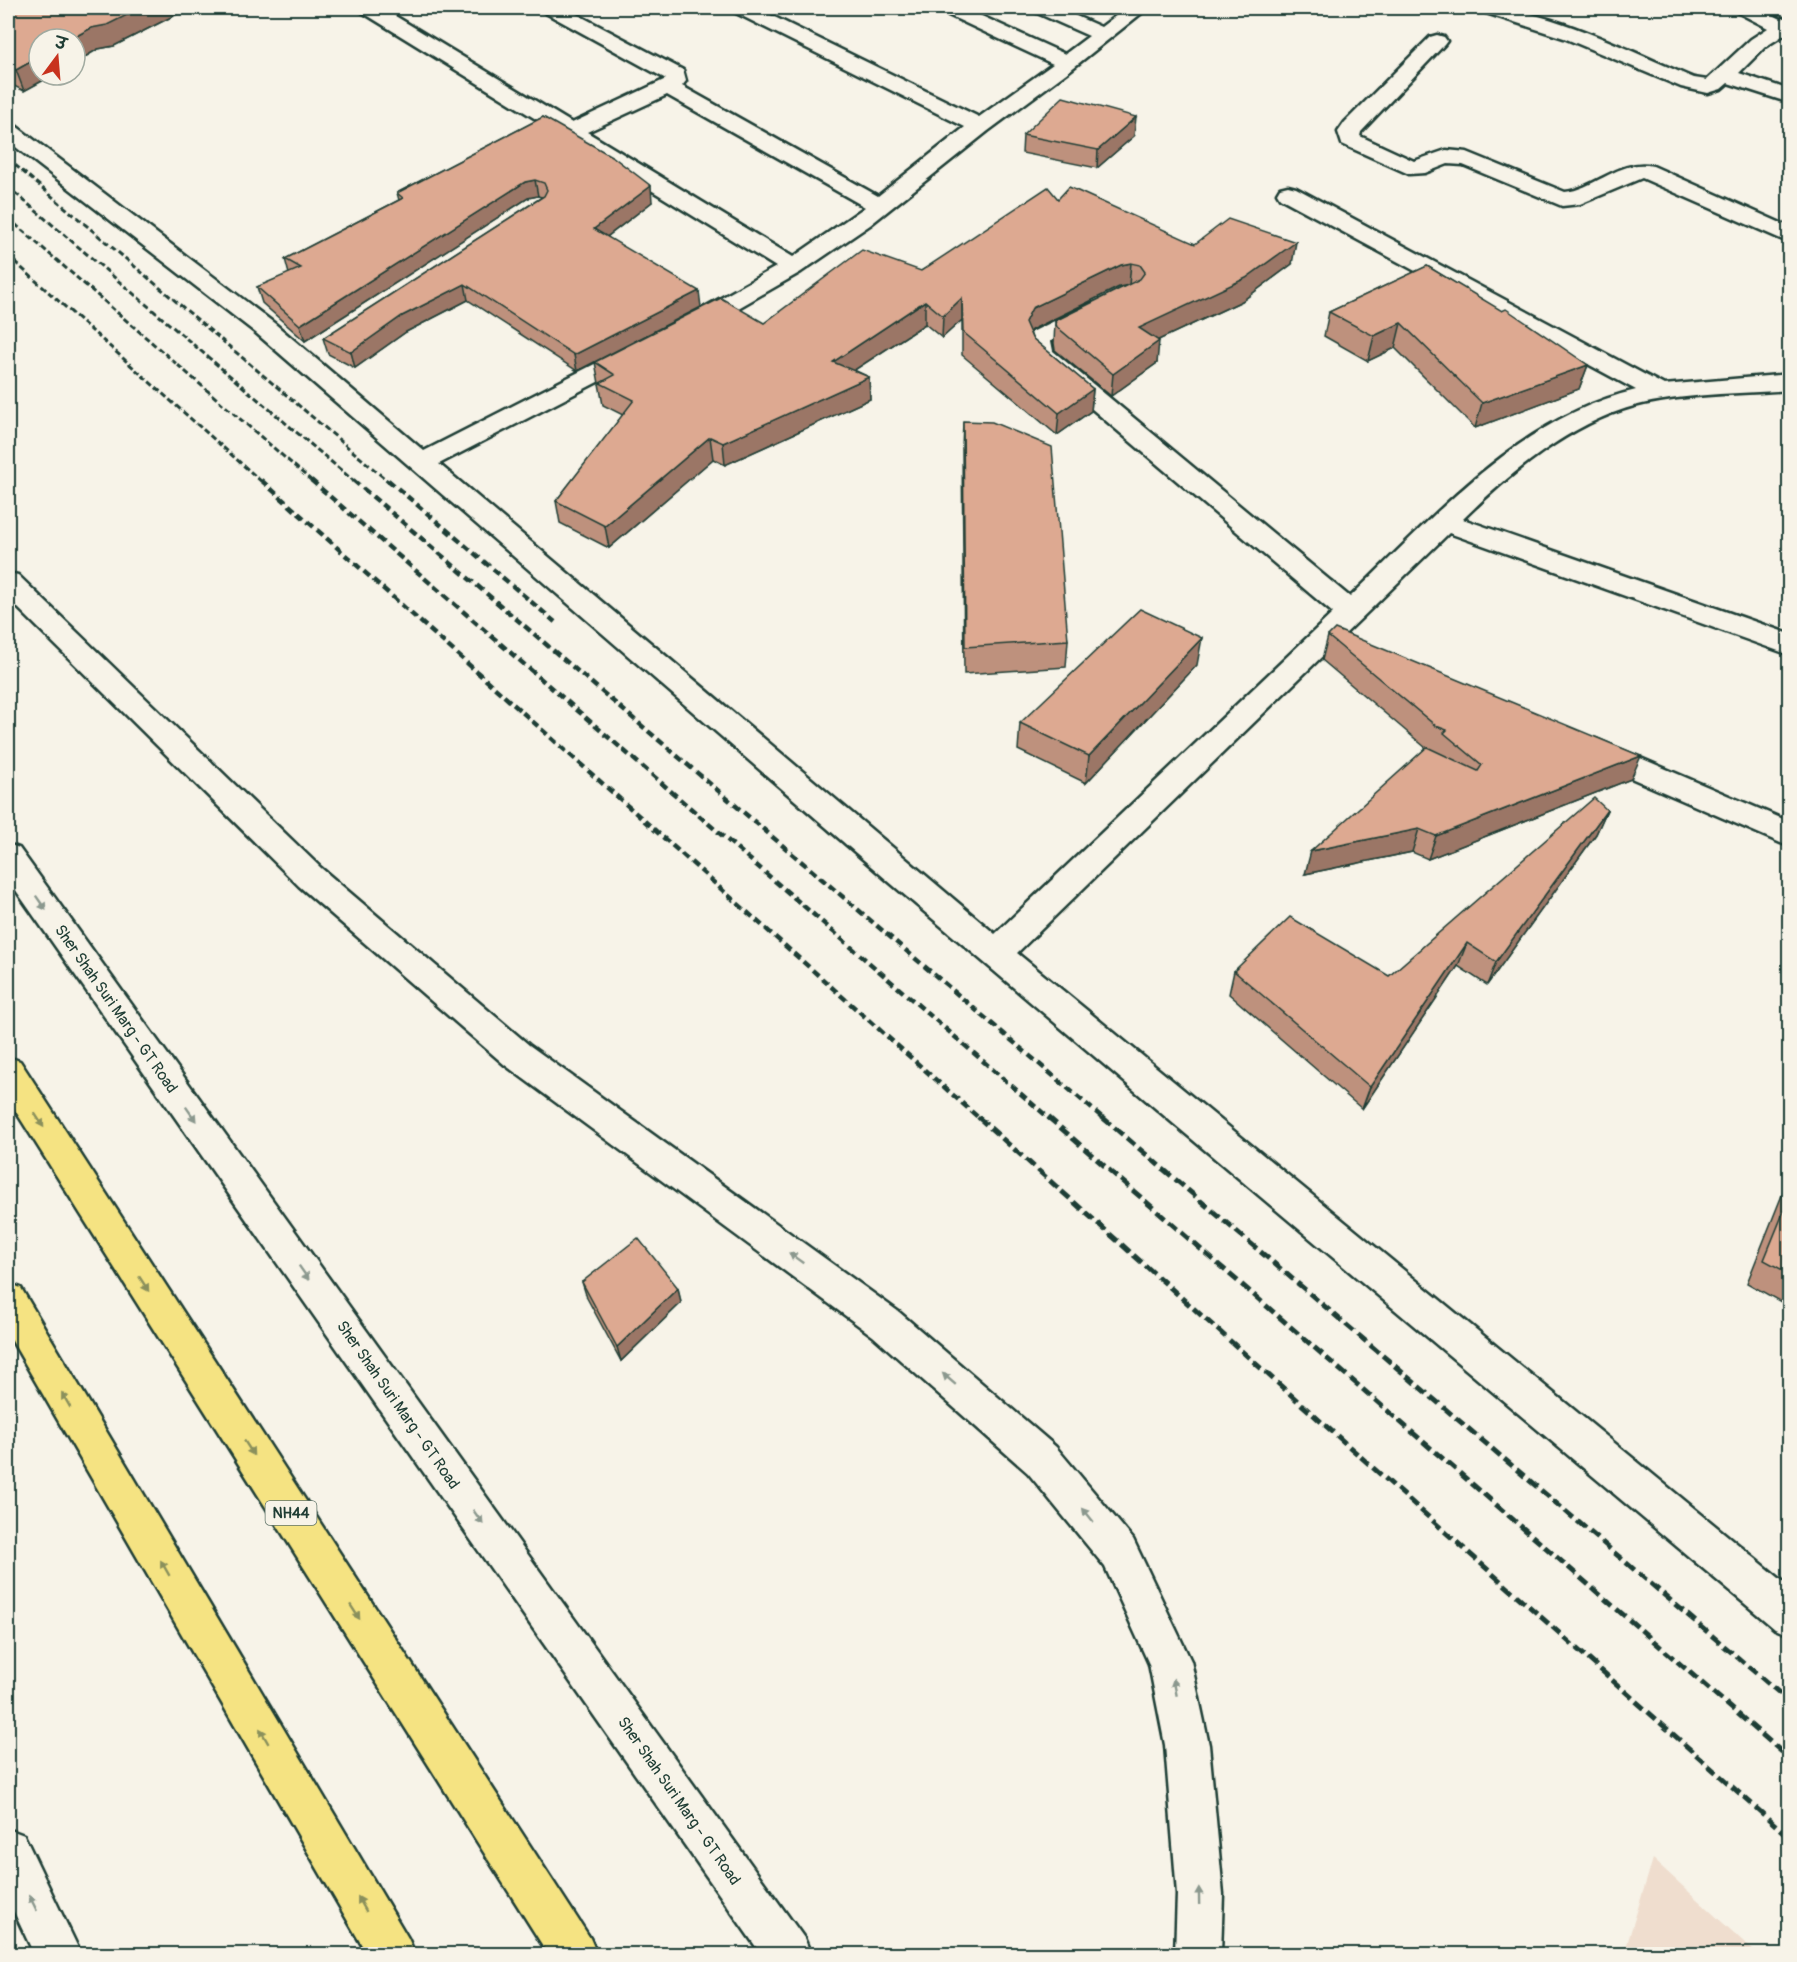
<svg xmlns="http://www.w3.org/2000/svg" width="1797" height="1962" font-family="Pangolin,'Playpen Sans Deva',sans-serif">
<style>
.built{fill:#efddce}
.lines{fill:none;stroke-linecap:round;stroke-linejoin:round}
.minor-casing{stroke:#1f3d34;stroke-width:5}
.highway-casing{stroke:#1f3d34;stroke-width:5}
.minor{fill:#f7f3e8;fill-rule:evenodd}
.highway{fill:#f5e382;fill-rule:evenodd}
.rail-far2{stroke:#1f3d34;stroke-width:3;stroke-dasharray:6 3;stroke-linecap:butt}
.rail-far1{stroke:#1f3d34;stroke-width:4.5;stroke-dasharray:8 4.5;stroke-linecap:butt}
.rail{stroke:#1f3d34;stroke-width:5;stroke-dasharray:11 5;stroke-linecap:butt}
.wall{fill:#be917d;stroke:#1f3d34;stroke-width:1.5}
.shaded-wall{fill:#9b7666;stroke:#1f3d34;stroke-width:1.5}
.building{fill:#dda991;stroke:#1f3d34;stroke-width:1.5}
.oneway{fill:#8b988e}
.oneway2{fill:#8a905b}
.labels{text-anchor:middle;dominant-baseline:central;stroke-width:5;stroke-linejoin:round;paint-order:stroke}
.shield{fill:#f7f3e8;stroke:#60746a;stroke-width:1.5}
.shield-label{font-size:15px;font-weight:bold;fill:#1f3d34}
.street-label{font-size:16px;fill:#1f3d34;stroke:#f7f3e8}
</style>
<rect width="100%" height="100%" fill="#f7f3e8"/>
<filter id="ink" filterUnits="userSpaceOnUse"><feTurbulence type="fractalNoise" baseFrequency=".0167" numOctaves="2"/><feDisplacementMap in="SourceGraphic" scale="12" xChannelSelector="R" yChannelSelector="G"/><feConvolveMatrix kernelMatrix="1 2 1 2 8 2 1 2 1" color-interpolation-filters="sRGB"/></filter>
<g filter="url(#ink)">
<path class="built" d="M1653,1859L1757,1954H1624Z"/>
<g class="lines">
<defs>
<path id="minor" d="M359,8H382L572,123L666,79L544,12L541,8H565L683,70L686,81L682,86L878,196L965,127L734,12L731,8H756L979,117L1053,64L942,12L939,8H964L1065,54L1089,36L1035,12L1032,8H1058L1101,27L1126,8H1148L1069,71L988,131L870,225L801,272L700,330L691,332L682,330L679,325L682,320L776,267L362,12ZM667,95L865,207L793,257L587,132Z
M1480,8C1534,2 1641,56 1694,78L1707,80L1751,39L1768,28L1737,12L1734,8H1759L1781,19L1790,16V31L1765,47L1739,73L1790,90V103L1728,83L1721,89L1708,93L1681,87L1564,38L1483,12Z
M1437,35L1444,37L1447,41L1444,45L1361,132L1360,136L1414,161L1446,150L1467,152L1565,192C1595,189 1621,158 1653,166L1790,227V243L1642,178L1580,204L1562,206L1463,165L1448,164L1425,173L1409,174L1342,144L1338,132L1345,122L1430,37Z
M8,125L16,126L274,323L424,451L628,347L637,345L646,347L649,352L646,357L439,464L995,934L1333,613L1033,359L1026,343L1032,332L1087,305L1095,303L1103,305L1107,310L1103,315L1051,341L1053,351L1350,597C1434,517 1518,418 1636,390L1280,198L1277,193L1280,188L1288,186L1296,188L1664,385L1790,374V390C1738,394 1684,393 1634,406C1569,424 1510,473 1463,519L1790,634V655L1449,533L1017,953L1790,1587V1635L1775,1629L1174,1124L887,880L256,333L8,141Z
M8,573L18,575L321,868L529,1045L899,1312L1056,1447L1133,1539L1191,1661L1209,1745L1223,1894L1221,1954H1175L1177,1894L1165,1745L1149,1664L1105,1567L1028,1473L873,1336L505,1065L299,886L8,598Z
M1596,739L1790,822V847L1585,758L1581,750L1585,742Z
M8,844L19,848L804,1938L811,1954H761L8,879Z
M8,1829L24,1835L81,1954H34L8,1899Z"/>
<path id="highway" d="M8,1057L20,1061L590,1938L597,1954H548L8,1099Z
M8,1283L21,1288L408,1938L415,1954H367L8,1334Z"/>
</defs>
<use href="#minor" class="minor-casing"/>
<use href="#highway" class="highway-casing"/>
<use href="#minor" class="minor"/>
<use href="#highway" class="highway"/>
<path class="rail-far2" d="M8,159L389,482
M8,187L355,482
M8,218L313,482
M8,256L262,482"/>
<path class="rail-far1" d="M261,480L980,1119
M311,480L1050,1119
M353,480L1104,1119
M388,480L555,622"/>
<path class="rail" d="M978,1117L1790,1838
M1048,1117L1790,1759
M1102,1117L1790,1702"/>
</g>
<path class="wall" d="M8,8H189L114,46L98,49L75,63V39L39,75H53L24,91L8,83Z
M543,117L652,202L607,237L701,307L577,371L468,300L406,332L355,368L328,354L323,338L542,197L538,196L528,198L305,341L262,303L257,287L289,274L285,259L399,200L397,193Z
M1023,135L1134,136L1097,168L1022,153Z
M1058,199L1195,244L1292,264L1242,301L1158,340L1157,363L1111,396L1055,350L1054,343L1055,321L1127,285L1119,287L1031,330L1030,332L1032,338L1093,389L1091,411L1057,435L962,355V320L942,338L925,324L854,370L869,377L870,399L725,465L713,459L609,548L560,523L556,501L623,415L603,405L595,362L764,323L921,271Z
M1427,266L1588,365L1579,389L1475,428L1395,348L1368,361L1324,336L1329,312Z
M963,421L1068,640L1066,667L964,674L962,448Z
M1328,636L1631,779L1428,859L1412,852L1305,874L1426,748L1322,660Z
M1197,665L1086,783L1018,750L1020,723Z
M1607,810L1596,834L1487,985L1458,966L1362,1109L1229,994L1234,971L1389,976Z
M1790,1175V1307L1747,1283Z
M582,1282L678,1288L681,1303L621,1361L587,1298Z"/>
<path class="shaded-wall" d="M141,8H189L114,46L98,49L75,63V39H71L91,28Z
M39,57V75H53L24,91L16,70Z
M1136,117L1134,136L1097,168L1098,150Z
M535,180L538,196L528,198L305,341L300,325L525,182Z
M651,186L652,202L596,245L594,229Z
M1296,242L1292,264L1242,301L1137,350L1139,328Z
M1131,263L1129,285L1119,287L1031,330L1024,344L1025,322L1032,308L1121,265Z
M465,284L468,300L406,332L355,368L351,352L402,316Z
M699,291L701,307L577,371L574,355Z
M962,298V320L942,338L943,316Z
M925,301V324L833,384V362Z
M1401,323L1395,348L1368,361L1374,336Z
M1159,341L1157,363L1111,396L1113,374Z
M1588,365L1579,389L1475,428L1482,403Z
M869,377L870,399L725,465L723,443Z
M1093,389L1091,411L1057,435L1059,413Z
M710,437L713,459L609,548L605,526Z
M1202,638L1197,665L1086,783L1089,756Z
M1641,756L1631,779L1428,859L1436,836Z
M1607,810L1596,834L1487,985L1496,962Z
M1419,829L1412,852L1305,874L1311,851Z
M1467,943L1458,966L1362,1109L1370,1087Z
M678,1288L681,1303L621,1361L617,1347Z"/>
<path class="building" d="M8,8H141L107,25L91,28L71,39H39V57L16,70L8,65Z
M1063,97L1136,117L1098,150L1023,135Z
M543,117L613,157L651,186L594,229L699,291L574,355L465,284L402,316L351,352L323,338L544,196L547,190L544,183L535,180L525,182L300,325L257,287L301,268L285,259L403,198L397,193Z
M1048,187L1058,199L1069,187L1195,244L1228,219L1296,242L1246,278L1139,328L1159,341L1113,374L1057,327L1055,321L1140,279L1145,272L1140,265L1131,263L1121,265L1032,308L1025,322L1032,338L1093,389L1059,413L963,332L962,298L943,316L925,301L833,362L869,377L723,443L710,437L605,526L556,501L634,400L600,383L615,375L595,362L721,298L764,323L862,250L921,271Z
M1427,266L1502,311L1506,309L1588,365L1482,403L1401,323L1374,336L1329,312Z
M963,421L992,422L1052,447L1068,640L965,647Z
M1140,609L1202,638L1089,756L1020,723Z
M1335,629L1641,756L1436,836L1419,829L1311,851L1427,747L1478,771L1482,765L1444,733L1447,730L1436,726L1328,636Z
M1594,798L1607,810L1496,962L1467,943L1370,1087L1234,971L1290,917L1389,976Z
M1790,1196V1274L1764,1260Z
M638,1238L678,1288L617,1347L582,1282Z"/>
<defs><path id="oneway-solid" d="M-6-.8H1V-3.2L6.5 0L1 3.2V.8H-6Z" transform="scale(1.5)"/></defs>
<g class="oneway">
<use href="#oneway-solid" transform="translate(41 903) rotate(55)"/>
<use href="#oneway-solid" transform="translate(191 1114) rotate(55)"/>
<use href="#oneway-solid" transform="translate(796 1258) rotate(-144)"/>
<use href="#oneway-solid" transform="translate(304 1273) rotate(55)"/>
<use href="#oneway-solid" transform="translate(949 1379) rotate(-139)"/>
<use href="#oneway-solid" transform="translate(1088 1515) rotate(-129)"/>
<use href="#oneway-solid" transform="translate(478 1517) rotate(55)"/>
<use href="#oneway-solid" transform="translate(1175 1687) rotate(-101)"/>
<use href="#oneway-solid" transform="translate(1199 1896) rotate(-91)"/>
<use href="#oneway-solid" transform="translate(33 1903) rotate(-116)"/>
</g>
<g class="oneway2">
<use href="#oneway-solid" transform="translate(39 1120) rotate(57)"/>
<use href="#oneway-solid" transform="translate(144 1284) rotate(57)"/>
<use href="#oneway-solid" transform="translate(66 1400) rotate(-120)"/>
<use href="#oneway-solid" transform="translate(249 1448) rotate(57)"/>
<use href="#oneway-solid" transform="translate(165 1568) rotate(-120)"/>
<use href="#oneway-solid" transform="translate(355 1612) rotate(57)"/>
<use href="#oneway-solid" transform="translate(264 1736) rotate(-120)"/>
<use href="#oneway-solid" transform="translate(362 1904) rotate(-120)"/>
</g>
</g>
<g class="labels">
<rect class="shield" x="265.5" y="1501" width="51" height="24" rx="4.5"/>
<g class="shield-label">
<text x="291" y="1513">NH44</text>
</g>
<g class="street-label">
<text transform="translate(116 1009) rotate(55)">Sher Shah Suri Marg - GT Road</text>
<text transform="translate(398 1405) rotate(55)">Sher Shah Suri Marg - GT Road</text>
<text transform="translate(679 1801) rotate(55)">Sher Shah Suri Marg - GT Road</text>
</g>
</g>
<rect width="1797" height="1962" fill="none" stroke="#f7f3e8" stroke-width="30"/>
<rect x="15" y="15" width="1767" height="1932" fill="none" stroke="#1f3d34" stroke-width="2" filter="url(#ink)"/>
<g transform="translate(57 57) rotate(16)"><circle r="28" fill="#f7f3e8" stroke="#a1aaa0" stroke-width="1.5"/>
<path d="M0-4.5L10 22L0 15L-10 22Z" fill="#c8321e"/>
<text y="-9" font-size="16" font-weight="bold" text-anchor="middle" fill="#1f3d34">उ</text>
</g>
</svg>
